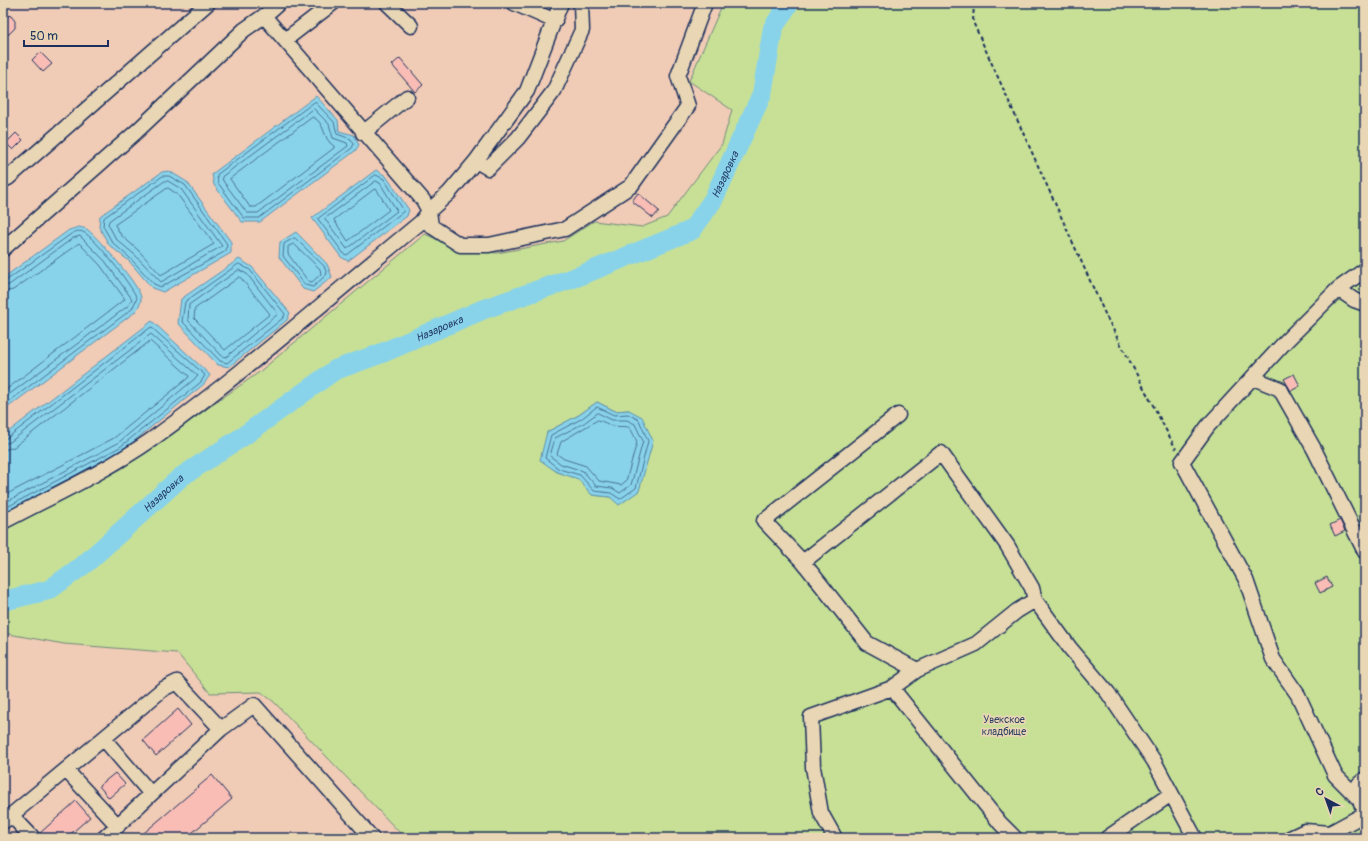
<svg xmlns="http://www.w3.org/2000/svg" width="1368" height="841" font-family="Pangolin,sans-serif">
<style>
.built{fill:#f0cbb5}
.green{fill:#c7e096;stroke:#71887a;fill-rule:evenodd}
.water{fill:#89d3ea;stroke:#5d91b2}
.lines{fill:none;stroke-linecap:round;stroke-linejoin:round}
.shore{stroke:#477196;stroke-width:1}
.river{stroke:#89d3ea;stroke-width:20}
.building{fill:#f9bdb6;stroke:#1b2f5e}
.minor-casing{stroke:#1b2f5e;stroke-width:17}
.path{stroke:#1b2f5e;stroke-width:2;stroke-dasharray:4 3;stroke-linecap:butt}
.minor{stroke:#e9d6b4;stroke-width:14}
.labels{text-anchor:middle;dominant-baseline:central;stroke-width:3.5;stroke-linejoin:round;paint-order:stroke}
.park-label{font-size:10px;fill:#2c4164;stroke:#e9d6b4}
.water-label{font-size:11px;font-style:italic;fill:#263f6c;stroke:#e9d6b4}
</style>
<rect width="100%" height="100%" fill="#ecd1b4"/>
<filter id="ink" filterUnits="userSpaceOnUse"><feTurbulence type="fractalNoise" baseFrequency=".025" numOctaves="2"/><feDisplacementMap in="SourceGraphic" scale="8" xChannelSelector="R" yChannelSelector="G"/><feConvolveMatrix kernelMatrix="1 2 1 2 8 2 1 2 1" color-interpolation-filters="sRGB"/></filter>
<g filter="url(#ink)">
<path class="built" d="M3,3H723L689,81L732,110L722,144L667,217L642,227L594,221L563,241L497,253L458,249L258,373L121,469L3,530Z
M3,633L64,644L178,653L210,693L261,692L274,702L405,838H3Z"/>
<path class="green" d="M723,3H1365V838H405L274,702L261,692L210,693L177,653L64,644L3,633V530L121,469L258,373L425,234L458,249L497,253L563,241L594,221L642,227L667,217L722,144L732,110L689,81ZM597,402L615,411L629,410L610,497L592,495L578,479L547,432L579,415Z"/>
<path class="water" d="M316,96L338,120L339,131L354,135L359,145L355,151L260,222H242L214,185L212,174Z
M376,170L386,176L409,210L407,216L348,261L341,257L312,218Z
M169,171L187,182L231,242V253L163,292L152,288L129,261L109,245L99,227L100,216L162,172Z
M79,227C82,228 86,228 88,230C98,238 141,287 141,298C141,304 138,308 135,312L3,411V278L69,230Z
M296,232L327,264L332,277L313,292L303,289L279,257L280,242Z
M239,259L252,267L290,313L287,320L229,367L218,365L178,323L181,299Z
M152,321L210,375L204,384L123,450L8,511L3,507V436Z
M597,402L615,411L629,410L642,417L653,441L639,491L619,505L610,497L592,495L578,479L557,472L540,460L547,432L579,415Z"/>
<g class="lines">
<path class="shore" d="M315,102L334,122L337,134L351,139L354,144L352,148L259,218H244L218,183L217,175Z
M314,109L329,124L333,138L347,143L348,146L258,213H247L223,181L222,177Z
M313,117C326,123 322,139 334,146V148L256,207H250L230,179Z
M376,175L384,179L404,211L347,255L344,254L318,219Z
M163,176H169L185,185L227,244L226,251L161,287L154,284L131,259L112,242L103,226L104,218Z
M165,181H168L181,189L222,246L161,282L135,255L116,239L108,224L109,221Z
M376,181L380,183L397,211L347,249L325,219Z
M168,188L177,194L214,244L161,275L139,251L121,235L115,225Z
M375,189L377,190L389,210L348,241L334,220Z
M295,238L324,266L327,274L313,287L305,285L283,256L284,244Z
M294,244L320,269L321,274L312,282L308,281L288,254V247Z
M239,264L250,270L285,314L283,318L227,363L220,361L182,321L185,302Z
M239,270L247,274L278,314L226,357L222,356L188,320L189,305Z
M240,277L270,314L225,350L194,318L195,309Z
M3,281L7,280L71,234C75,232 78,230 83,232C95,237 131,285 137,298L132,309L3,406
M3,286L9,285L73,238L80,236L105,261L132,299L128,306L3,399
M3,292L13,290L79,243L100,265L125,299L3,392
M597,407L614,415L628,414L639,420L648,441L636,488L620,499L611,493L594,491L580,475L559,469L545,458L551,435L581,419Z
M598,413L612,420H627L635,424L643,441L631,485L620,493L612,488L596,486L583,471L561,464L550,456L555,438L584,423Z
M598,420C603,421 608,425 613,426C631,428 628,422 637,442L626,481L621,485L599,481L586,466L564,459L557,454L561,442Z
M3,439L7,438L151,327L205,375L201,382L120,447L9,506L3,504
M3,444L10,442L151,334L198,376L118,443L10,500L3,499
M3,450L14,447L150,341L189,376L188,378L114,438L9,493H3"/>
<path class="river" id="s1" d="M3,601L49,590L86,563L181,477L242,437L335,370L382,353L484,309L579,276L692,230L713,200L762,94L773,28L789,3"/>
</g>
<path class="building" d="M3,14L11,16L15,21V28L9,34L3,35Z
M40,52L52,64L43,72L32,60Z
M400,58L423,85L415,92L392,65Z
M16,133L23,140L13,150L6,143Z
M638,193L659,211L653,218L632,201Z
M1294,374L1300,386L1291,391L1284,379Z
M1340,520L1345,531L1335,536L1330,525Z
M1327,577L1332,587L1320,593L1315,583Z
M178,709L191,725L156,756L143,740Z
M115,773L125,784L109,798L99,786Z
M212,775L232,799L186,838H138Z
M76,801L90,817L66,838H41L40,833Z"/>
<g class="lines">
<defs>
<path id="minor" d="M387,3L411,26
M514,3L555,21
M264,16L423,200L429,211L431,226L460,245H489L565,229L631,186L688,106L678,76L705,3
M285,40L333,3
M363,133L407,97
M476,161L488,168L518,138L554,91L582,30L581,3
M3,180L8,178L208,3
M3,249L136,132L244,30L264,16L279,3
M1338,289L1354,300L1365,304
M1253,378L1280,389L1314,449L1365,552
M898,415L764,521L803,562L867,643L917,670
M3,522C52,496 105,472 151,440C245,372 332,295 421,222L429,211L449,193L476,161L527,91L561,3
M803,562L941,453L1007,545L1032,588L1035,600L1070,648L1108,693L1154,761L1195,838
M892,688L1000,823L1015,838
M104,739L151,794
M66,770L118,826
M1361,801L1335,775L1298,695L1273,659L1246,580L1182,462L1208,426L1286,341L1338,289L1365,270
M1361,804L1359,784L1365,779
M11,815L33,838
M3,822L163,689L177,682L221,729
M104,838L221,729L254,705L372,838
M835,838L821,813L813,767L811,717L892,688L917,670L976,644L1017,611L1035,600
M1107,838L1171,794
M1290,838L1305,831L1330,833L1363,815"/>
</defs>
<use href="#minor" class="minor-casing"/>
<path class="path" d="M974,3L973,22L1106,316L1176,449"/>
<use href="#minor" class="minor"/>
</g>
</g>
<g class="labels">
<g class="park-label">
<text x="1004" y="720">Увекское<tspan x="1004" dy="12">кладбище</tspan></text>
</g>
<g class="water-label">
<text stroke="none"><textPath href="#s1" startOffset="857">Назаровка</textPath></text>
<text stroke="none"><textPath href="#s1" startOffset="521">Назаровка</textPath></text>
<text stroke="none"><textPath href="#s1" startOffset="197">Назаровка</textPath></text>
</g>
</g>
<rect width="1368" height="841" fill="none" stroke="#e9d6b4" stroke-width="16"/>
<rect x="8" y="8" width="1352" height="825" fill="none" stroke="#1b2f5e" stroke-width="1.5" filter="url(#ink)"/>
<g transform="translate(1326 799) rotate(319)" stroke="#e9d6b4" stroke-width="3" paint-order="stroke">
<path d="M0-3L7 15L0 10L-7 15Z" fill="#1b2f5e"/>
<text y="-6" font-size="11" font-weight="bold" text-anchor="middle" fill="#1b2f5e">С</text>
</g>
<path d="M24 40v6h84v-6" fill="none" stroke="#1b2f5e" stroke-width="2"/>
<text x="30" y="40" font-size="12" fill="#1b2f5e" stroke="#e9d6b4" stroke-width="3" paint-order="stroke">50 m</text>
</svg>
